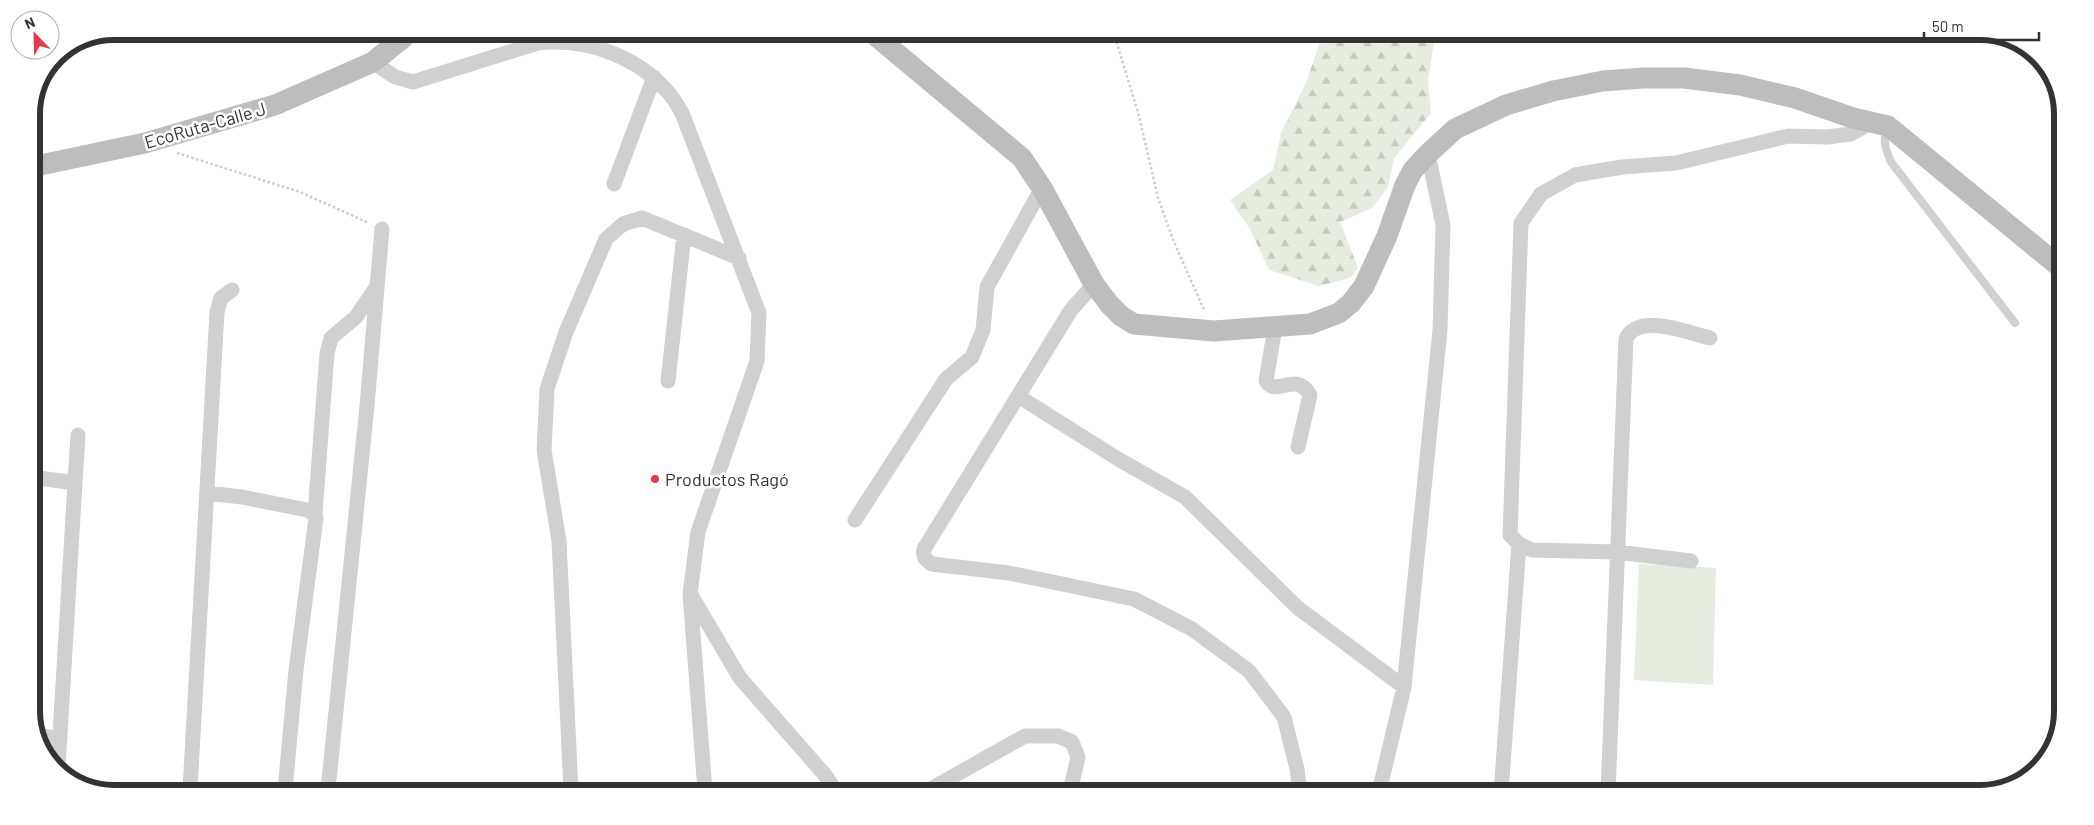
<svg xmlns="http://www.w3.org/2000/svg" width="2094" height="825" font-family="Barlow,sans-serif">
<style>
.forest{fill:url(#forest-firs)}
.pitch{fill:#e6ecdf}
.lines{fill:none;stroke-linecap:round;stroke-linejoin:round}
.path{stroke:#cdcdcd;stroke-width:2.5;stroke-dasharray:2.5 2.5;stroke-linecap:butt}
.lane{stroke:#d0d0d0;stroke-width:8}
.street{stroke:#d0d0d0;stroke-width:15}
.secondary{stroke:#bdbdbd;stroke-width:21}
.poi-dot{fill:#e63946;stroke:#fff;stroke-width:2}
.labels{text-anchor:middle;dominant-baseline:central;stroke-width:5;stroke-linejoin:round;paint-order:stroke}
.street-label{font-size:18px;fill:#333;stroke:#fff}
.poi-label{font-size:18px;fill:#333;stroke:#fff;text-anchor:start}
.rim{fill:none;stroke:#333;stroke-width:6}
</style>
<defs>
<pattern id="forest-firs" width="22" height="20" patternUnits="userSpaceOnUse" patternTransform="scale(1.25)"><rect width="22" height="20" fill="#e6ecdf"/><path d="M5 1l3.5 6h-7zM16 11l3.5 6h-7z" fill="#c6cbc0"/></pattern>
</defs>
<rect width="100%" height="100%" fill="#fff"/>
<path class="forest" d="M1322,36H1435L1428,80L1431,113L1394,158L1388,187L1372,208L1340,222L1358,268L1350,278L1319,286L1269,270L1250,229L1230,200L1273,170L1281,133L1306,83Z"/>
<path class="pitch" d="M1639,564L1716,568L1713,685L1634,680Z"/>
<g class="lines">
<path class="path" d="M1115,37L1139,116L1158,198L1174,242L1205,312
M177,153L300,192L369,223"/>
<path class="lane" d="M1887,128C1882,141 1886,150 1891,162L2015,323"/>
<path class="street" d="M373,62L395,77L413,82L538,43C585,38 635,55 667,91C673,97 678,106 682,113L759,313L757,361L698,532L690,594L705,791
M614,184L654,77
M1094,284L1071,310L924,549C922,557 926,560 932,564L1009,573L1134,599L1192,629L1249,671L1284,717L1297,769L1300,792
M1275,327L1266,381C1276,398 1296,370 1310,395L1298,447
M668,381L684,235
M1018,396L1118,459L1185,497L1298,608L1404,687
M31,477L75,483L58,768
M75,483L78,435
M207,493L242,497L307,510L315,514L316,518L296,670L285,790
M315,514L327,353L331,338L356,317L375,289
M855,520L946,379L972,357L983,330L987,287L1042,188
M1691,561L1617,552L1532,550L1519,544L1510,535L1521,223L1541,194L1575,175L1622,167L1676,163L1788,136L1827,137L1851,134L1871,122
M691,595L740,678L825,775L836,791
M38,735L60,739
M190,789L217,312L221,298L232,290
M328,790L367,406L382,229
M571,790L559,541L544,450L547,389L566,332L606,239L623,224L642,218L739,258
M927,791L1025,736H1058L1072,742L1078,757L1070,792
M1379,792L1404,687L1440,330L1443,225L1428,154
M1501,793L1519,544
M1608,793L1626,339C1638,312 1688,333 1710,338"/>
<path class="secondary" d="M877,37L1022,158L1042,188L1094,284L1110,305L1121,316L1134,324L1214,331L1310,324L1339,313L1351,303L1364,286L1387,236L1405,185L1413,170L1428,154L1455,129L1506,105L1553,91L1603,81L1643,78H1684L1740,85L1795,98L1853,118L1888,126L2061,268
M31,167L145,143L275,105L373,62L404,37"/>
</g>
<circle class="poi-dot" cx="655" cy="479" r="5"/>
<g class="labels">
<g class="street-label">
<text transform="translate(205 125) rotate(-16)">EcoRuta-Calle J</text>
</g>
<g class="poi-label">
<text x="665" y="479">Productos Ragó</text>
</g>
</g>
<path d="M0 0H2094V825H0ZM114 40H1980A74 74 0 0 1 2054 114V711A74 74 0 0 1 1980 785H114A74 74 0 0 1 40 711V114A74 74 0 0 1 114 40Z" fill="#fff" fill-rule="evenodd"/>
<path class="rim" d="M114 40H1980A74 74 0 0 1 2054 114V711A74 74 0 0 1 1980 785H114A74 74 0 0 1 40 711V114A74 74 0 0 1 114 40Z"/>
<g transform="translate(35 35) rotate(337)"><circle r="24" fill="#ffffff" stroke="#adadad"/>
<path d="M0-4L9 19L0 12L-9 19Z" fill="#e63946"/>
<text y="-8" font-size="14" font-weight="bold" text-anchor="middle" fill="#333333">N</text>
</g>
<path d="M1924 32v8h115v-8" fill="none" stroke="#333333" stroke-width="2.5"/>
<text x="1932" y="32" font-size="15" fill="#333333" stroke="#ffffff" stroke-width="4" paint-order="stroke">50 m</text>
</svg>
